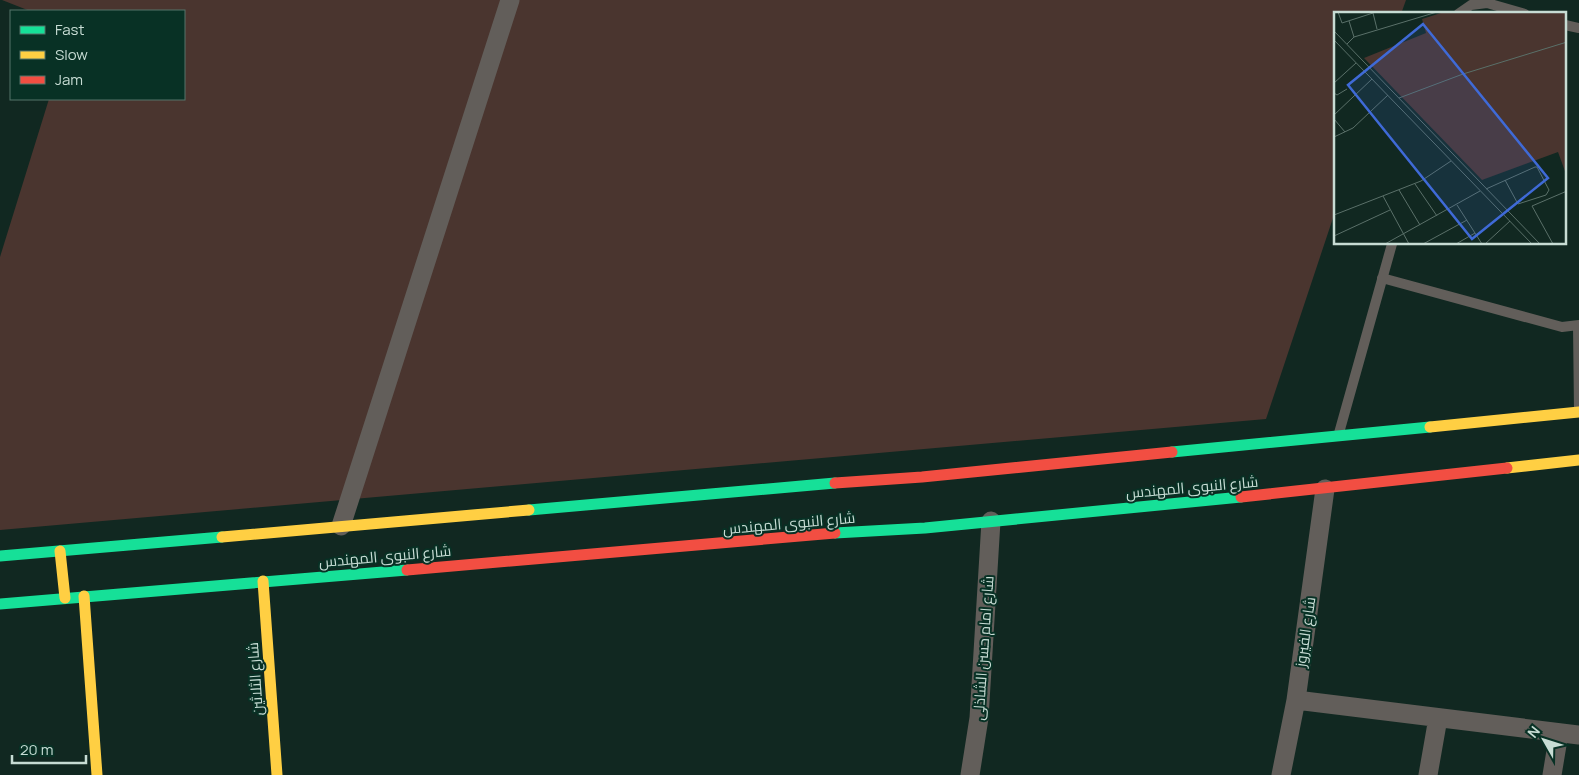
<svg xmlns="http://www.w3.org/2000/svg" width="1579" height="775" font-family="Manrope,Cairo,sans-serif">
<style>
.green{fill:#4a352f}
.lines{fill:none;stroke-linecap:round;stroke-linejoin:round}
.lane{stroke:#625e5a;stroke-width:10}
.street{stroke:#625e5a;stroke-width:19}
.fast{stroke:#16e098;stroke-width:11}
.slow{stroke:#ffcf43;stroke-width:11}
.jam{stroke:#f24e42;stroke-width:11}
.labels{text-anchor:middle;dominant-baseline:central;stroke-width:4;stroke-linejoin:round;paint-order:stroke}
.street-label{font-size:15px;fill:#c7dcd4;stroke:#083125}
.inset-road{fill:none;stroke:#5a7069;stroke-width:1}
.view{fill:#3f6ad7;fill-opacity:0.15;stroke:#3f6ad7;stroke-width:2.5}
.inset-edge{fill:none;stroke:#c7dcd4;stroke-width:2.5}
</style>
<rect width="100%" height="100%" fill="#112821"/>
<path class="green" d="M2,0H1406L1401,14H1335V212L1266,419L0,530V257L49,99H184V11H30Z"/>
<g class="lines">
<path class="lane" d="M1458,14L1471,5L1487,3L1525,14
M1565,25L1579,28
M1382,278L1562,327L1579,325
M1578,326L1579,411
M1339,433L1392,244"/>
<path class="street" d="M341,526L510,0
M1296,700L1579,735
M970,775L979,718L991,521
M1281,775L1296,700L1325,489
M1428,775L1438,718
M1552,775L1559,733"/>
<path class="fast" d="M1172,452L1430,427
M529,510L835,483
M835,533L925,528L1241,497
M0,556L222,537
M0,604L407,570"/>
<path class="slow" d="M1430,427L1579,412
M1507,468L1579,460
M222,537L529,510
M60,551L65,598
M263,581L277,775
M84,596L97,775"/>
<path class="jam" d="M835,483L922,477L1172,452
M1241,497L1507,468
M407,570L835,533"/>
</g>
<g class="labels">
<g class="street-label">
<text transform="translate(1192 487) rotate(-5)">شارع النبوى المهندس</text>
<text transform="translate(789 523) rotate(-5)">شارع النبوى المهندس</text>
<text transform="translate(385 556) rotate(-5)">شارع النبوى المهندس</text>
<text transform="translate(1305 632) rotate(-82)">شارع الفيروز</text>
<text transform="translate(983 648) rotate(-86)">شارع امام حسن الشاذلى</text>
<text transform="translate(255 679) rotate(-94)">شارع الثلاثين</text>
</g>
</g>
<g transform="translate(1334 12)">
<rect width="232" height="232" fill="#112821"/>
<path d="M110,0H232V162L224,140L148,168L30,46L92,21L88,7Z" fill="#4a352f"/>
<path class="inset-road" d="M4,0L8,11L39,1M39,1L43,17M15,9L20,25M0,19L206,232M0,28L198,232M13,32L20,25L103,0M0,71L22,51M0,81L3,83L13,77M65,86L129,62L233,30M0,103L38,67M0,107L11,120M0,125L19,116L54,83M81,172L103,204M152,177L201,155H203L215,178L212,183L184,192L171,168M65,178L86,213M49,184L75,232M123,193L148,232M0,203L87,169L117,149M0,224L56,198M51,232L146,179M89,232L133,208M122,232L141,221M151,232L176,209M219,232L198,194L233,179"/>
<path class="view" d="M89,12L214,166L138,227L14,73Z"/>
<rect width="232" height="232" class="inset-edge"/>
</g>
<rect x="10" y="10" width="175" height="90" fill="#083125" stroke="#54756b"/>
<rect x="20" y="26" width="25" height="8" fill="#16e098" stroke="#54756b"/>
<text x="55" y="35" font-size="15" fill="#c7dcd4">Fast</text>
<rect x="20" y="51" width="25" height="8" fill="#ffcf43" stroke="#54756b"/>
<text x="55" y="60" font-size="15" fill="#c7dcd4">Slow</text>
<rect x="20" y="76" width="25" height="8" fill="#f24e42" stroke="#54756b"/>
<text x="55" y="85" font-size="15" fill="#c7dcd4">Jam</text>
<g transform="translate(1544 740) rotate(309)" stroke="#083125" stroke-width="4" paint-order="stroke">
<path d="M0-4L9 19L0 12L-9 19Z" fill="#c7dcd4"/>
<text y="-8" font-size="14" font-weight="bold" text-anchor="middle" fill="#c7dcd4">N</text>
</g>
<path d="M12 755v8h74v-8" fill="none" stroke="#c7dcd4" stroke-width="2.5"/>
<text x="20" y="755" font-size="15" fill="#c7dcd4" stroke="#083125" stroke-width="4" paint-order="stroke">20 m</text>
</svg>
